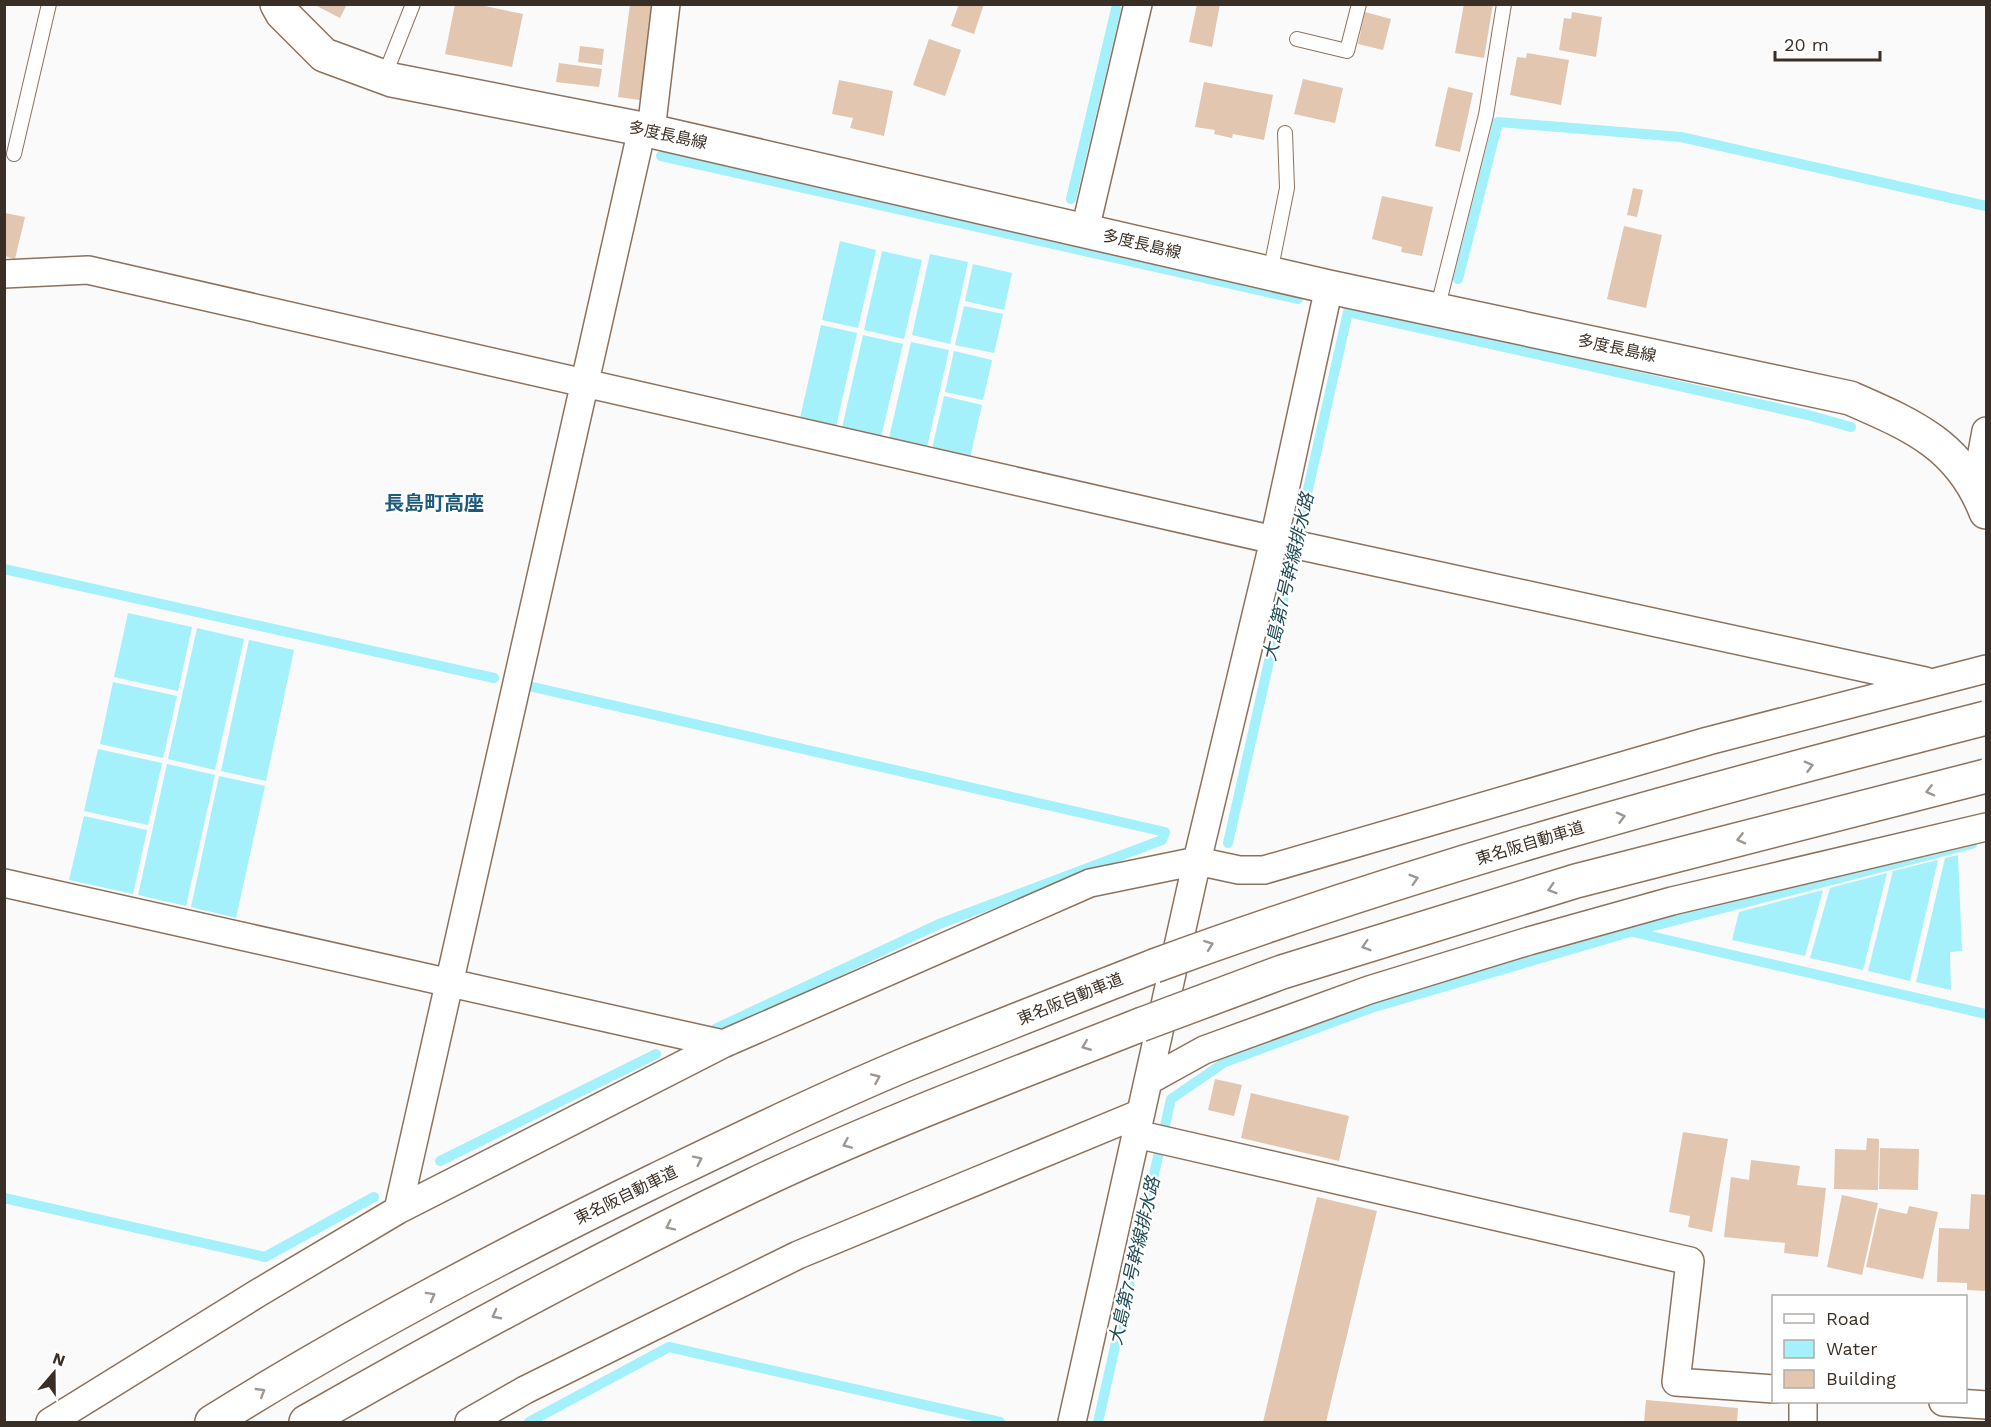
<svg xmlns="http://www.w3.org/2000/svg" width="1991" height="1427" font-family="'Work Sans','Noto Sans JP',sans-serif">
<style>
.water{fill:#a4f0fb}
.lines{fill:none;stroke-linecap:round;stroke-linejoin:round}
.stream{stroke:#a4f0fb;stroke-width:10}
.building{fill:#e3c6af}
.lane-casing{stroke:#8c725d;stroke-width:16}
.street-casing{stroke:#8c725d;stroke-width:30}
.secondary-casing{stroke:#8c725d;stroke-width:36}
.highway-casing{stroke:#8c725d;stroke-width:36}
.lane{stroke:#fff;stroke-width:14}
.street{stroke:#fff;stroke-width:27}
.secondary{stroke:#fff;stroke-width:33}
.highway{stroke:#fff;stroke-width:33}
.highway-bridge-casing{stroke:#8c725d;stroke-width:36;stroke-linecap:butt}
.highway-bridge{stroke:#fff;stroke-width:33}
.oneway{stroke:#9c9792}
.labels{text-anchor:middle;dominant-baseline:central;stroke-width:4.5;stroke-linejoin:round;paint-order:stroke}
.street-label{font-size:16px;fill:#3a2f26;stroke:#fff}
.water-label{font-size:18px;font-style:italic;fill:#1f4c52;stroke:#fff}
.quarter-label{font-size:20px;font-weight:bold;fill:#1e5b7a;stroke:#fff}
</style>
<rect width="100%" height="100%" fill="#fafafa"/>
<path class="water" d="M840,241L876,250L858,328L822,320Z
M882,251L922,260L904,339L864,330Z
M930,254L968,262L950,344L912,335Z
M973,264L1012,273L1004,310L965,301Z
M964,306L1003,314L994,353L955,345Z
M821,325L857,333L836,427L800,418Z
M863,335L903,344L881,437L842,428Z
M911,342L949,350L927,447L889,438Z
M954,351L992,360L983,400L945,392Z
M944,396L982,405L970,458L932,449Z
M128,613L192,627L178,691L114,677Z
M197,628L244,639L215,770L168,759Z
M249,640L294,650L266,781L221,771Z
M113,682L177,696L163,758L100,744Z
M98,749L162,763L148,825L84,811Z
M167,764L215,775L186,906L138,895Z
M219,776L265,786L236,918L191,907Z
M84,816L147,830L133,894L69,880Z
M1958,855L1962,951L1950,952L1951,990L1916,982L1945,858Z
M1938,860L1910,981L1868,971L1893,871Z
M1887,873L1863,970L1810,958L1830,888Z
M1823,890L1805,956L1732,940L1739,912Z"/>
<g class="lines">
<path class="stream" d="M661,156L1298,299
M1071,199L1116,9
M1458,279L1498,122L1681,137L1986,206
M4,569L494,678
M533,687L1165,832L1162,840L939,924L715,1029
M1228,843L1348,312L1808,415L1851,427
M1633,932L1986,1014
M440,1161L656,1054
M4,1198L265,1257L374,1197
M529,1422L669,1347L1000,1422
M1098,1422L1171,1099L1225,1062L1371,1008L1630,932L1972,844"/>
</g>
<path class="building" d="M313,4H347L340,18Z
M455,4H475L523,14L512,67L445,54Z
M630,4H659L647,101L618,97Z
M959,4H984L974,34L951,26Z
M1197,4H1220L1212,47L1189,42Z
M1464,4H1493L1484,58L1455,53Z
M1365,12L1391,19L1383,50L1358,44Z
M1572,12L1602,17L1596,57L1559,50L1564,18L1571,19Z
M929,39L961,50L945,96L913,85Z
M580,46L604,49L602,65L578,62Z
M1527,53L1569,60L1561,105L1510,95L1517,57L1526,58Z
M559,63L602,69L599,87L556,82Z
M1303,79L1343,88L1335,123L1294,114Z
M839,80L893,91L884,136L850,128L853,118L832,114Z
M1204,82L1273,95L1264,140L1233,134L1232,138L1214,134L1215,130L1195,127Z
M1448,87L1473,93L1460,152L1435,146Z
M1633,188L1643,190L1637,217L1627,215Z
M1382,196L1433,207L1422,256L1401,252L1402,247L1372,239Z
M5,213L25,217L15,259L4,256Z
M1624,226L1662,235L1646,308L1607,299Z
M1215,1079L1242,1085L1234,1116L1208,1110Z
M1251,1093L1349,1116L1339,1161L1241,1138Z
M1683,1132L1728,1139L1712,1232L1688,1227L1690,1216L1669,1212Z
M1867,1138L1879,1139L1878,1190L1834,1189L1835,1149L1866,1150Z
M1880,1148L1919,1149L1918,1190L1879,1189Z
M1751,1160L1800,1166L1797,1185L1826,1188L1818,1257L1784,1253L1785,1243L1724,1237L1731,1177L1749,1180Z
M1971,1194L1986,1195V1291L1967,1290V1283L1937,1282L1939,1228L1969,1229Z
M1842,1195L1878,1203L1862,1275L1827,1267Z
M1317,1197L1377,1211L1326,1422H1263Z
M1909,1206L1938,1212L1923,1279L1866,1267L1879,1208L1907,1214Z
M1646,1400L1738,1408L1737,1422H1644Z"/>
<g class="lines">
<defs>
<path id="lane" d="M1297,39L1347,51L1359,4
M384,77L413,4
M14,154L49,4
M1270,273L1287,188L1285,133
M1437,310L1486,115L1504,4"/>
<path id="street" d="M651,131L666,4
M1085,230L1138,4
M4,274L88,270L1283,542L1925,681
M1976,485L1986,431
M4,883L723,1044
M1148,1081L1204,1050L1369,990L1529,941L1672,901L1986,827
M1136,1134L1690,1261L1676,1382L1774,1389
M398,1210L642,129
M1943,1402L1986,1405
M50,1422L258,1293L398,1210L723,1044L1090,883L1197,861L1239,870H1264L1708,741L1986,669
M469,1422L525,1390L798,1255L1141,1113
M1072,1422L1197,861L1274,540L1329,287
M1803,1422V1402"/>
<path id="secondary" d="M277,4L282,13L324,55L392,80L642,129L1329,287L1850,398C1912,425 1960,445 1986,512"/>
<path id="highway" d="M212,1422C354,1333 504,1254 656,1180C739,1140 823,1099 909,1063C990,1030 1072,998 1154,966
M306,1422C453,1338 601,1258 753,1185C879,1125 1011,1076 1140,1025"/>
</defs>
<use href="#lane" class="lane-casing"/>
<use href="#street" class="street-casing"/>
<use href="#secondary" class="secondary-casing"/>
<use href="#highway" class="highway-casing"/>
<use href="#lane" class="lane"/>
<use href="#street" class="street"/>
<use href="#secondary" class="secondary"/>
<use href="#highway" class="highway"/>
<defs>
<path id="highway-bridge" d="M1154,966C1426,866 1706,790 1986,718
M1140,1025L1282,972L1576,881L1986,776"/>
</defs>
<use href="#highway-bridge" class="highway-bridge-casing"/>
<use href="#highway-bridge" class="highway-bridge"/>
</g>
<defs><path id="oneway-chevron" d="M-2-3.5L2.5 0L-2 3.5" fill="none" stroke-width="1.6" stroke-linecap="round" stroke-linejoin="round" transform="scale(1.5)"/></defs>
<g class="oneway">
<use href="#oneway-chevron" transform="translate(1809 766) rotate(-15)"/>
<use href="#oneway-chevron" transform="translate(1930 791) rotate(166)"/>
<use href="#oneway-chevron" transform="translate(1621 817) rotate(-15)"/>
<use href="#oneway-chevron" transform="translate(1741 839) rotate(166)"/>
<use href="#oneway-chevron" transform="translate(1414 879) rotate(-17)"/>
<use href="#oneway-chevron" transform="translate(1552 889) rotate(163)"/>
<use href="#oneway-chevron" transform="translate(1209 945) rotate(-20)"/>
<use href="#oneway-chevron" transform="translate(1366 946) rotate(163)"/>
<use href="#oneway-chevron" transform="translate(1086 1046) rotate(158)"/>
<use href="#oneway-chevron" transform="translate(876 1078) rotate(-24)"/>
<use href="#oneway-chevron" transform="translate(847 1144) rotate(156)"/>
<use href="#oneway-chevron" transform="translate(698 1160) rotate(-26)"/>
<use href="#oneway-chevron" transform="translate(670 1226) rotate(154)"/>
<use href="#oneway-chevron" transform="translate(431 1296) rotate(-29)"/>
<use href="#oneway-chevron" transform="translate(496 1315) rotate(152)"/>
<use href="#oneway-chevron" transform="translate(261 1392) rotate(-31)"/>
</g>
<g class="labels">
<g class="street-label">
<text transform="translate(668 135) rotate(12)">多度長島線</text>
<text transform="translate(1142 244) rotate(13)">多度長島線</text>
<text transform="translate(1617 348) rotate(12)">多度長島線</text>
<text transform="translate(1530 843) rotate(-17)">東名阪自動車道</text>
<text transform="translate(1070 999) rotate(-22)">東名阪自動車道</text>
<text transform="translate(626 1195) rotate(-26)">東名阪自動車道</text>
</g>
<g class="water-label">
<text transform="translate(1288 577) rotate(-77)">大島第7号幹線排水路</text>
<text transform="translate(1134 1261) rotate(-77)">大島第7号幹線排水路</text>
</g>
<g class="quarter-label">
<text x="434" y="503">長島町高座</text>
</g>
</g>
<rect width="1991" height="1427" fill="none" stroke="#3a2f26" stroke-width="12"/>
<rect x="1772" y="1295" width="195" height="108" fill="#ffffff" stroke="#b0aca8" stroke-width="1.5"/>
<rect x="1784" y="1314" width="30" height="9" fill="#ffffff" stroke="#b0aca8" stroke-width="1.5"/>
<text x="1826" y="1325" font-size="18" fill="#3a2f26">Road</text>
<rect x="1784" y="1340" width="30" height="18" fill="#a4f0fb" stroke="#b0aca8" stroke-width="1.5"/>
<text x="1826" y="1355" font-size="18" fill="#3a2f26">Water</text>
<rect x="1784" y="1370" width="30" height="18" fill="#e3c6af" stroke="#b0aca8" stroke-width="1.5"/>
<text x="1826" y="1385" font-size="18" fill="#3a2f26">Building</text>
<g transform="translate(54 1373) rotate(20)" stroke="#ffffff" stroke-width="4.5" paint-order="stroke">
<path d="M0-4.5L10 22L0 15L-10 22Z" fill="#3a2f26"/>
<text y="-9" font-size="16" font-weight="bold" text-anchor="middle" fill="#3a2f26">N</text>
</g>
<path d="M1775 51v9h105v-9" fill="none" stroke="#3a2f26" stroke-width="3"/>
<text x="1784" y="51" font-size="18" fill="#3a2f26" stroke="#ffffff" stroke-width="4.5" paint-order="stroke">20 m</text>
</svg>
